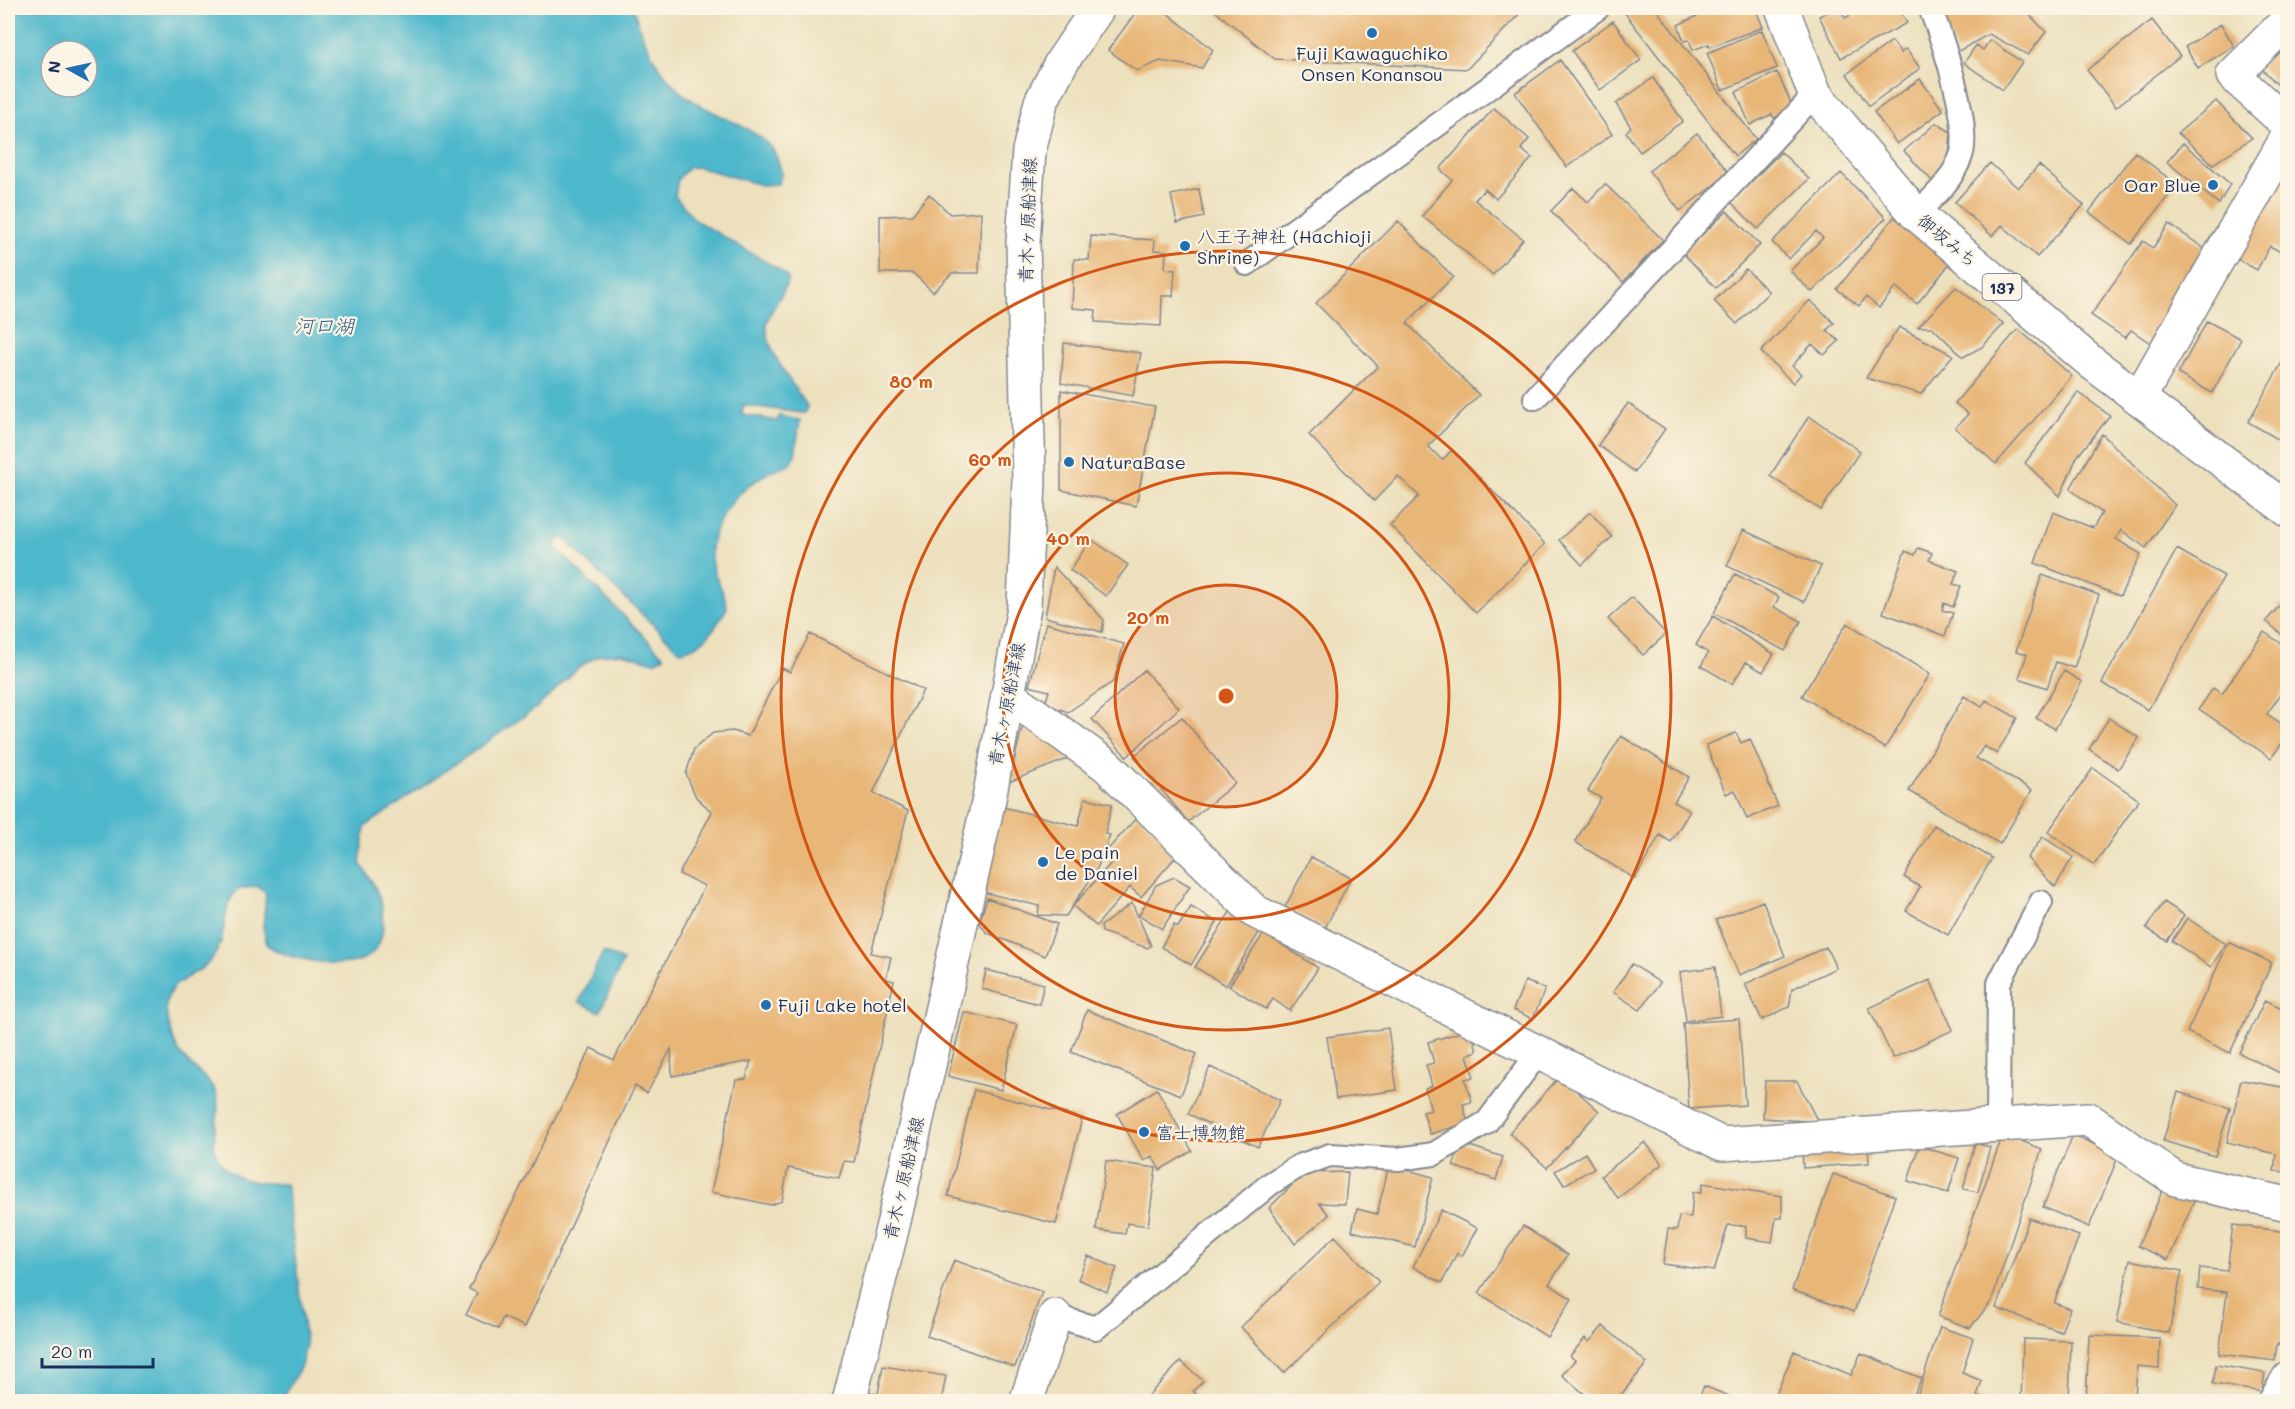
<svg xmlns="http://www.w3.org/2000/svg" width="2295" height="1409" font-family="Mali,'Klee One',sans-serif">
<style>
.water{fill:#4eb7cc;stroke:#347395;stroke-width:1.5;fill-rule:evenodd}
.building{fill:#e8b677}
.lines{fill:none;stroke-linecap:round;stroke-linejoin:round}
.service-casing{stroke:#84888e;stroke-width:26}
.minor-casing{stroke:#84888e;stroke-width:36}
.secondary-casing{stroke:#84888e;stroke-width:36}
.trunk-casing{stroke:#84888e;stroke-width:36}
.service{stroke:#fff;stroke-width:22}
.minor{stroke:#fff;stroke-width:33}
.secondary{stroke:#fff;stroke-width:33}
.trunk{stroke:#fff;stroke-width:33}
.ring{fill:none;stroke:#d45514;stroke-width:3}
.poi-dot{fill:#1f6fb2;stroke:#fcf5e5;stroke-width:2}
.labels{text-anchor:middle;dominant-baseline:central;stroke-width:4.5;stroke-linejoin:round;paint-order:stroke}
.shield{fill:#fcf5e5;stroke:#5e6a86;stroke-width:1.5}
.shield-label{font-size:16px;font-weight:bold;fill:#1b2f5e}
.poi-label{font-size:18px;fill:#1b2f5e;stroke:#fcf5e5;text-anchor:start}
.street-label{font-size:18px;fill:#1b2f5e;stroke:#fcf5e5}
.water-label{font-size:20px;font-style:italic;fill:#2a587f;stroke:#fcf5e5}
.centre{fill:#d45514;stroke:#fcf5e5;stroke-width:3}
.ring-label{font-size:18px;text-anchor:middle;font-weight:bold;fill:#d45514;stroke:#fcf5e5;stroke-width:4.5;stroke-linejoin:round;paint-order:stroke}
</style>
<rect width="100%" height="100%" fill="#fcf5e5"/>
<filter id="ink" filterUnits="userSpaceOnUse"><feTurbulence type="fractalNoise" baseFrequency=".0167" numOctaves="2"/><feDisplacementMap in="SourceGraphic" scale="12" xChannelSelector="R" yChannelSelector="G"/><feConvolveMatrix kernelMatrix="1 2 1 2 8 2 1 2 1" color-interpolation-filters="sRGB"/></filter>
<filter id="wash" filterUnits="userSpaceOnUse"><feTurbulence type="fractalNoise" baseFrequency=".008" numOctaves="4" result="noise"/><feDisplacementMap in="SourceGraphic" scale="24" xChannelSelector="R" yChannelSelector="G"/><feGaussianBlur stdDeviation="1.35" result="paint"/><feColorMatrix in="noise" values="0 0 0 0 0 0 0 0 0 0 0 0 0 0 0 0 0 1.4 0 .05"/><feComposite in="paint" operator="in"/></filter>
<g filter="url(#wash)">
<rect width="100%" height="100%" fill="#ece0bd"/>
<path class="water" d="M8,8H633C642,38 656,70 680,91C707,115 746,121 771,147C777,154 779,165 782,173L778,184L761,185L698,167L688,168L678,179L675,196L695,220L780,270L788,278C785,294 774,304 768,319C759,342 795,387 807,406L805,413H801L743,405L742,415L778,421L779,416L800,420L795,455L791,464C781,468 770,471 761,477C734,493 704,532 712,565C716,580 725,592 727,608C716,627 704,648 680,651L561,536L555,547L664,656L654,662L622,653L599,655L579,667L539,706L365,827L360,863C368,874 375,886 380,899C383,907 383,918 383,926C380,966 346,967 314,961C295,958 284,956 267,945L263,927L266,894L257,886L236,890C219,913 230,938 210,961C197,976 172,979 167,1000C165,1009 167,1019 170,1027C172,1036 175,1046 180,1053C190,1068 214,1079 217,1098C222,1124 203,1146 225,1168C242,1184 266,1183 286,1184L306,1346L301,1366L281,1401H8ZM51,51H87V87H51Z
M603,952L623,961L600,1012L579,1002Z"/>
<g id="blocks">
<path class="building" d="M1139,8H1161L1213,50L1202,68L1160,61L1137,71L1108,50Z
M1211,8H1525L1467,69L1275,59Z
M1630,8H1655L1756,139L1735,156L1624,12Z
M1714,8H1755L1763,27L1710,47L1709,44L1693,50L1689,40L1684,41L1678,25Z
M1836,8H1839L1845,18L1865,8H1899L1907,23L1841,58L1819,16Z
M1945,8H2023L2046,32L2028,55L1989,34L1957,52L1943,21Z
M2152,20L2180,56L2116,107L2087,70Z
M1613,21L1641,60L1600,90L1572,51Z
M2221,24L2234,46L2198,68L2185,47Z
M1762,30L1777,68L1722,90L1707,53Z
M2288,37V95L2259,66Z
M1990,40L2022,62L2003,90L1964,63L1976,45L1983,50Z
M1892,41L1901,53L1906,49L1920,68L1869,106L1847,74Z
M1560,60L1612,134L1567,167L1515,93Z
M1777,72L1794,109L1774,118L1772,114L1750,125L1736,92Z
M1653,78L1683,121L1640,152L1626,132L1631,127L1616,104Z
M1920,79L1943,110L1897,144L1874,112Z
M2216,101L2252,138L2213,164L2178,133Z
M1494,108L1529,139L1521,149L1532,158L1496,199L1485,189L1475,200L1523,239L1493,275L1422,216L1452,180L1440,169Z
M1936,123L1951,132L1948,170L1934,183L1904,151Z
M1697,133L1729,173L1680,211L1649,171Z
M2183,143L2230,184L2219,204L2167,162Z
M1781,152L1809,179L1758,229L1731,202Z
M2135,152L2177,185L2131,244L2089,212Z
M1990,163L2018,188L2039,165L2084,205L2037,257L2002,225L1992,236L1955,202Z
M2288,168V256L2270,246L2257,270L2237,259Z
M1841,173L1886,218L1812,292L1790,271L1823,238L1816,231L1789,259L1772,242Z
M1605,184L1663,240L1623,282L1551,211L1573,188L1588,202Z
M1199,189L1204,217L1177,223L1171,195Z
M929,194L950,214L981,212L979,273H952L933,292L913,273H880V216L912,215Z
M1727,211L1760,245L1716,288L1683,253Z
M1894,217L1951,262L1917,304L1896,287L1879,308L1866,297L1859,306L1837,289Z
M1398,221L1453,277L1407,323L1479,395L1428,446L1442,460L1452,450L1545,544L1476,613L1390,525L1419,496L1398,476L1374,501L1309,435L1378,366L1316,303Z
M2169,224L2205,249L2192,269L2200,275L2152,344L2131,330L2125,338L2091,315L2143,241L2153,248Z
M1091,236L1155,240L1154,250L1166,251L1165,269L1175,270L1173,296H1162L1161,326L1095,322L1096,310L1072,308L1074,259L1089,260Z
M1746,269L1769,292L1737,324L1714,301Z
M1956,287L2004,324L1982,347L1963,357L1932,327H1918Z
M1810,300L1834,323L1827,330L1839,341L1824,355L1812,344L1792,366L1801,374L1793,383L1761,352Z
M2207,321L2241,339L2212,393L2178,374Z
M1899,327L1953,355L1921,394L1866,378Z
M2018,329L2072,376L1996,464L1955,428L1968,414L1955,403Z
M1064,343L1141,353L1133,396L1061,383Z
M2288,352V445L2248,422Z
M1061,390L1155,407L1136,506L1061,490Z
M2078,392L2110,416L2077,457L2060,496L2025,463Z
M1628,403L1665,429L1635,472L1598,445Z
M1809,416L1860,451L1821,510L1770,476Z
M2102,434L2175,505L2146,548L2121,530L2116,539L2141,554L2120,596L2035,563L2053,512L2093,528L2102,513L2070,489Z
M1590,512L1612,537L1582,565L1559,540Z
M1743,530L1821,566L1804,602L1727,566Z
M1091,539L1128,565L1106,596L1070,570Z
M1918,548L1932,553L1929,560L1958,571L1953,584L1961,586L1953,607L1944,603L1942,610L1953,613L1945,636L1883,613L1905,551L1915,555Z
M2177,549L2224,576L2148,710L2102,683Z
M1054,567L1104,620L1102,632L1045,617Z
M1735,574L1779,597L1774,607L1801,621L1785,651L1714,613Z
M2042,575L2099,595L2074,668L2056,662L2047,688L2019,678L2027,654L2016,651Z
M2288,596V640L2266,621Z
M1632,597L1666,634L1643,655L1608,619Z
M1713,616L1774,654L1763,672L1746,662L1732,684L1701,666L1708,653L1696,645Z
M1046,623L1124,644L1114,681L1068,712L1045,704L1049,691L1029,686Z
M1847,623L1930,674L1885,748L1802,696Z
M2264,632L2288,648V683L2267,714L2288,728V735L2271,758L2199,709L2213,688L2222,694Z
M810,634L923,690L873,793L908,811L871,953L891,957L886,979L894,981L854,1162L844,1161L839,1178L788,1168L782,1201L771,1205L711,1192L736,1080L746,1079L751,1061L672,1076L671,1049L647,1093L635,1086L525,1327L503,1317L498,1329L466,1315L477,1293L469,1289L591,1048L614,1060L705,886L679,874L712,812L696,797L686,774L694,749L713,733L733,731L748,736L782,668L790,672Z
M1144,670L1179,708L1127,757L1092,719Z
M2064,671L2082,682L2055,729L2036,718Z
M1964,696L1982,707L1986,700L2017,718L1997,754L1984,746L1976,758L2032,790L2000,844L1909,791Z
M1182,717L1235,783L1188,822L1134,756Z
M2109,718L2139,738L2118,769L2089,749Z
M1022,728L1046,732L1072,757L1009,782Z
M1736,733L1741,743L1750,739L1778,806L1747,819L1735,790L1726,794L1706,745Z
M1621,736L1689,777L1674,802L1690,811L1671,842L1660,835L1635,879L1575,842L1601,798L1588,791Z
M2093,768L2139,800L2094,865L2048,832Z
M1085,798L1112,804L1105,834L1110,835L1097,869L1066,916L1038,915L1039,906L983,892L1003,807L1078,826Z
M1138,816L1179,853L1141,897L1130,887L1096,926L1073,906L1111,863L1102,856Z
M1934,825L1992,858L1948,935L1906,911L1920,887L1904,877Z
M2043,837L2073,857L2055,887L2027,858Z
M1311,857L1351,878L1325,928L1285,907Z
M1174,877L1190,886L1162,929L1139,915L1156,885Z
M987,898L1057,924L1045,956L987,933L979,922Z
M1763,901L1785,956L1739,975L1716,920Z
M2164,902L2184,915L2167,941L2146,928Z
M1132,903L1151,946L1147,948L1102,932L1101,926Z
M1191,907L1217,922L1191,965L1161,947L1174,925L1178,927Z
M1232,909L1262,928L1226,986L1195,967Z
M2187,918L2226,944L2211,967L2172,941Z
M1264,933L1318,968L1290,1011L1273,999L1266,1009L1229,986Z
M2229,942L2272,963L2230,1053L2187,1032Z
M1826,947L1836,968L1792,989L1789,1007L1762,1020L1745,984Z
M1632,964L1660,983L1640,1010L1613,992Z
M1715,967L1721,1016L1686,1021L1680,972Z
M986,970L1044,984L1039,1004L982,989Z
M1930,980L1953,1030L1893,1058L1869,1008Z
M1525,981L1545,989L1533,1019L1513,1010Z
M2265,1000L2288,1011V1077L2239,1053Z
M1087,1010L1197,1054L1181,1095L1071,1052Z
M964,1012L1017,1025L1001,1090L948,1076Z
M1739,1019L1745,1105L1689,1109L1683,1023Z
M1388,1028L1397,1090L1336,1099L1327,1037Z
M1471,1029L1477,1051L1467,1055L1474,1077L1465,1079L1472,1102L1463,1104L1468,1123L1430,1134L1423,1112L1431,1110L1425,1088L1432,1086L1426,1065L1434,1063L1428,1042Z
M1210,1067L1280,1100L1258,1147L1188,1114Z
M1560,1076L1599,1111L1547,1168L1509,1133Z
M2241,1080L2288,1088V1172L2274,1171L2276,1154L2227,1142Z
M1765,1081H1797L1818,1122L1763,1118Z
M1157,1089L1192,1151L1160,1170L1152,1156L1144,1161L1117,1114Z
M974,1090L1082,1118L1056,1224L948,1196Z
M2178,1092L2230,1108L2215,1156L2163,1141Z
M2003,1134L2042,1149L1991,1302L1970,1328L1938,1316Z
M2073,1135L2119,1155L2089,1227L2043,1207Z
M1645,1142L1662,1164L1618,1198L1601,1176Z
M1461,1143L1503,1157L1496,1180L1453,1166Z
M1975,1143L1990,1147L1978,1192L1963,1189Z
M1868,1145L1869,1163L1803,1168L1802,1151Z
M1919,1146L1959,1158L1948,1193L1908,1181Z
M1585,1153L1594,1168L1564,1185L1555,1171Z
M1106,1161L1156,1168L1148,1226L1127,1223L1125,1234L1096,1230Z
M1389,1165L1433,1177L1415,1247L1352,1231L1357,1209L1377,1214Z
M1348,1172L1345,1204L1319,1203L1329,1215L1295,1244L1269,1208L1304,1173Z
M1833,1174L1895,1196L1854,1312L1792,1290Z
M1703,1183L1782,1196V1218H1776L1772,1242L1746,1238V1226L1728,1225L1714,1271L1663,1264L1668,1229L1677,1230L1679,1216L1691,1217L1693,1192L1701,1193Z
M2166,1183L2196,1197L2168,1260L2138,1246Z
M1441,1210L1477,1228L1462,1256L1457,1253L1442,1283L1413,1267Z
M2029,1218L2079,1236L2054,1303L2070,1309L2061,1332L1996,1308Z
M2233,1225L2288,1232V1346L2277,1344L2275,1361L2219,1354L2227,1292L2198,1289L2200,1268L2227,1271Z
M1523,1226L1568,1255L1549,1284L1572,1299L1547,1337L1479,1293Z
M1335,1236L1379,1282L1284,1373L1241,1327Z
M1088,1256L1117,1268L1107,1292L1078,1279Z
M954,1260L1042,1292L1015,1367L927,1336Z
M2130,1260L2182,1271L2169,1333L2117,1322Z
M1603,1326L1647,1363L1615,1402H1594L1562,1375L1575,1360L1570,1356L1585,1338L1589,1342Z
M1940,1327L1973,1338L1962,1373L1982,1381L1977,1396L1992,1402H1915Z
M2089,1335L2160,1338L2159,1368L2137,1366L2135,1399L2141,1400V1402H2086Z
M2023,1339L2071,1341L2069,1402H2021Z
M1794,1351L1851,1375L1861,1353L1921,1378L1911,1402H1773Z
M1181,1361L1203,1381L1193,1391L1198,1397L1194,1402H1152L1147,1397Z
M2216,1365L2265,1373L2262,1392L2213,1384Z
M883,1366L946,1376L941,1402H867L869,1392L878,1394Z
M1704,1386L1741,1401V1402H1697Z"/>
</g>
</g>
<g filter="url(#ink)">
<use href="#blocks" fill-opacity="0" stroke="#84888e" stroke-width="1.5"/>
<g class="lines">
<defs>
<path id="service" d="M1916,214C1934,197 1952,181 1961,156C1972,126 1942,38 1930,8
M1247,264L1598,8
M1535,398L1815,94
M1998,1125L1999,983L2041,902
M1055,1316L1096,1328L1270,1184L1299,1166L1330,1155L1398,1159L1434,1154L1487,1122L1539,1052"/>
<path id="minor" d="M2288,20L2233,75L2288,125
M2139,398L2288,136
M1008,695L1106,765L1254,911L1722,1144L2088,1119L2175,1179L2288,1204
M1026,1402L1055,1316
M2275,1402L2288,1379"/>
<path id="secondary" d="M849,1402L894,1221L989,799L1024,607L1029,480L1023,243L1029,151L1041,102L1061,63L1098,8"/>
<path id="trunk" d="M1782,8L1815,94L1916,214L2092,363L2288,510"/>
</defs>
<use href="#service" class="service-casing"/>
<use href="#minor" class="minor-casing"/>
<use href="#secondary" class="secondary-casing"/>
<use href="#trunk" class="trunk-casing"/>
<use href="#service" class="service"/>
<use href="#minor" class="minor"/>
<use href="#secondary" class="secondary"/>
<use href="#trunk" class="trunk"/>
</g>
</g>
<circle cx="1226" cy="696" r="111" fill="#d45514" fill-opacity=".12"/>
<g class="ring">
<circle cx="1226" cy="696" r="111"/>
<circle cx="1226" cy="696" r="223"/>
<circle cx="1226" cy="696" r="334"/>
<circle cx="1226" cy="696" r="445"/>
</g>
<g class="poi-dot">
<circle cx="1372" cy="33" r="6"/>
<circle cx="2213" cy="185" r="6"/>
<circle cx="1185" cy="246" r="6"/>
<circle cx="1069" cy="462" r="6"/>
<circle cx="1043" cy="862" r="6"/>
<circle cx="766" cy="1005" r="6"/>
<circle cx="1144" cy="1132" r="6"/>
</g>
<g class="labels">
<rect class="shield" x="1982.5" y="274" width="39" height="26" rx="4.5"/>
<g class="shield-label">
<text x="2002" y="287">137</text>
</g>
<g class="poi-label">
<text x="1372" y="53" text-anchor="middle">Fuji Kawaguchiko<tspan x="1372" dy="21">Onsen Konansou</tspan></text>
<text x="2201" y="185" text-anchor="end">Oar Blue</text>
<text x="1197" y="236">八王子神社 (Hachioji<tspan x="1197" dy="21">Shrine)</tspan></text>
<text x="1081" y="462">NaturaBase</text>
<text x="1055" y="852">Le pain<tspan x="1055" dy="21">de Daniel</tspan></text>
<text x="778" y="1005">Fuji Lake hotel</text>
<text x="1156" y="1132">富士博物館</text>
</g>
<g class="street-label">
<text transform="translate(1027 220) rotate(-88)">青木ヶ原船津線</text>
<text transform="translate(1948 240) rotate(40)">御坂みち</text>
<text transform="translate(1006 704) rotate(-79)">青木ヶ原船津線</text>
<text transform="translate(903 1178) rotate(-77)">青木ヶ原船津線</text>
</g>
<g class="water-label">
<text x="324" y="325">河口湖</text>
</g>
</g>
<circle cx="1226" cy="696" r="9" class="centre"/>
<g class="ring-label">
<text x="911" y="388">80 m</text>
<text x="990" y="466">60 m</text>
<text x="1068" y="545">40 m</text>
<text x="1148" y="624">20 m</text>
</g>
<rect width="2295" height="1409" fill="none" stroke="#fcf5e5" stroke-width="30"/>
<g transform="translate(69 69) rotate(278)"><circle r="28" fill="#fcf5e5" stroke="#a2a6af" stroke-width="1.5"/>
<path d="M0-4.5L10 22L0 15L-10 22Z" fill="#1f6fb2"/>
<text y="-9" font-size="16" font-weight="bold" text-anchor="middle" fill="#1b2f5e">N</text>
</g>
<path d="M42 1358v9h111v-9" fill="none" stroke="#1b2f5e" stroke-width="3"/>
<text x="51" y="1358" font-size="18" fill="#1b2f5e" stroke="#fcf5e5" stroke-width="4.5" paint-order="stroke">20 m</text>
</svg>
